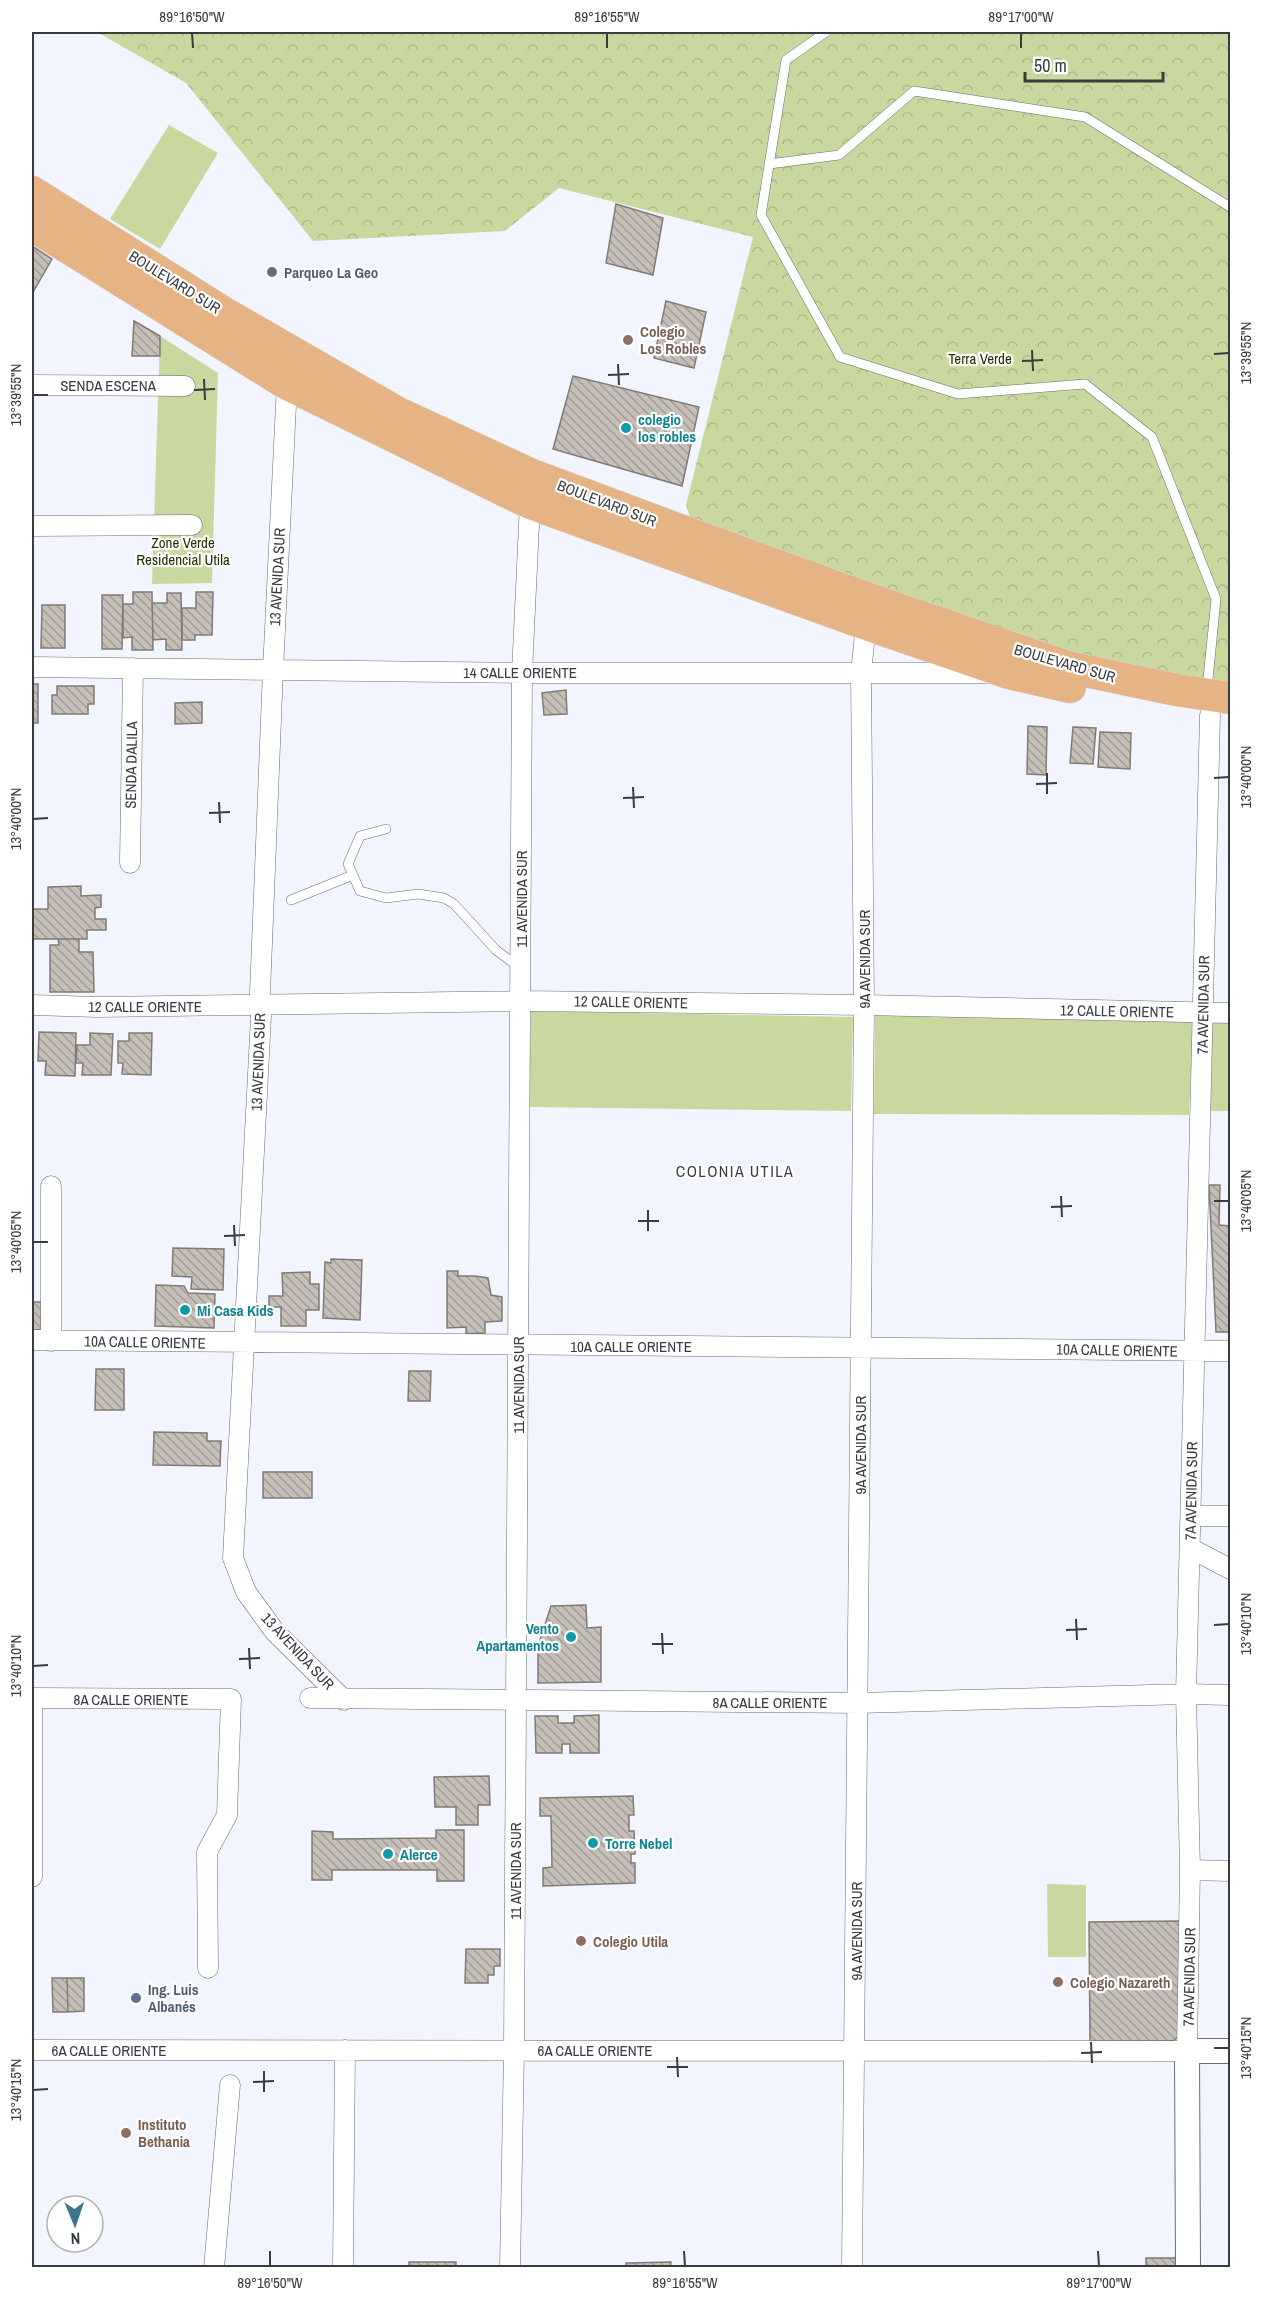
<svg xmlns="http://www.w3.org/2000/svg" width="1262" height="2299" font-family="'Archivo Narrow',sans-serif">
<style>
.green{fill:#c9d89f}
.forest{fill:url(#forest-crowns)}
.building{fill:url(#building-back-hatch);stroke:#817b74;stroke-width:1.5}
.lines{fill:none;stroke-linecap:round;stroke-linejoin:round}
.service-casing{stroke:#696c74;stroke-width:10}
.minor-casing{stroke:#696c74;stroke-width:21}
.tertiary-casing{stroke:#696c74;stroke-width:26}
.trunk-casing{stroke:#d4d4d5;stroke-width:33}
.service{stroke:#fff;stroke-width:9}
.minor{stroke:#fff;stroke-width:20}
.tertiary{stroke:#fff;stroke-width:24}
.trunk{stroke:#e6b484;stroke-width:32}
.ticks{fill:none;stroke:#3a3b3f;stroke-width:2}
.service-dot{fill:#5c6f8a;stroke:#fff;stroke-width:2}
.education-dot{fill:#8d6e63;stroke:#fff;stroke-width:2}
.culture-dot{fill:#0f9aa8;stroke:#fff;stroke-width:2}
.labels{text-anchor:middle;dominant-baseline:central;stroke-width:4.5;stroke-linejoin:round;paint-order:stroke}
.service-label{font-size:15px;font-weight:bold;fill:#4e5e75;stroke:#fff;text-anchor:start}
.street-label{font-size:15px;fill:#3a3b3f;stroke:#fff}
.education-label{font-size:15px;font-weight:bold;fill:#785e54;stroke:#fff;text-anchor:start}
.park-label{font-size:15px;fill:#273000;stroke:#fff}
.culture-label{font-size:15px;font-weight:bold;fill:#0d838f;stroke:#fff;text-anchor:start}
.neighbourhood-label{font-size:16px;letter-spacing:1.5px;fill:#3a3b3f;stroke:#fff}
.neatline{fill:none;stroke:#3a3b3f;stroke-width:2}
.ticks-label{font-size:15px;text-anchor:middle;fill:#3a3b3f}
</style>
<defs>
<pattern id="forest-crowns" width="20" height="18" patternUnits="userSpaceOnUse" patternTransform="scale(1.5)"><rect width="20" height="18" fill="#c9d89f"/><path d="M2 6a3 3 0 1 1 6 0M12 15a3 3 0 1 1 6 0" fill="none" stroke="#adba8a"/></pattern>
<pattern id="building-back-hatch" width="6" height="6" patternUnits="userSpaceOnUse" patternTransform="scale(1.5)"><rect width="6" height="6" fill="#c5bfb8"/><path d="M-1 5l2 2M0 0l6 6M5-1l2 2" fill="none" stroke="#a19c97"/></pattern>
</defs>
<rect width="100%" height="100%" fill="#f2f5fe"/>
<path class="green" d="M169,125L218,153L160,249L110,219Z
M160,336L218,373L212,583L152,584Z
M531,1011L853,1017L851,1111L529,1107Z
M875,1014L1193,1021L1189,1115L874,1114Z
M1207,1021H1230V1111H1206Z
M1047,1884L1086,1885V1957H1048Z"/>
<path class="forest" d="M97,32H1230V691L1069,657L691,520L686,505L753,237L559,188L505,231L313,241L186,83Z"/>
<path class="building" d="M616,204L663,218L653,275L606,263Z
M32,246L52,259L32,294Z
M666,301L706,312L694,368L654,358Z
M134,321L160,336V356H132Z
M573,376L699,407L682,486L553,449Z
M133,592H152L153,650H132V637L123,638V604H133Z
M196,592H213L212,635H195V640H182V608H196Z
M167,593H181L182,650H166V639L153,640L152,603H167Z
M102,595H123L122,649H102Z
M42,605H65V648H41Z
M32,684H38V723H32Z
M57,686H94V704H88V714H52V695H57Z
M566,690L567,714L544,715L542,693Z
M202,702V723L175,724V703Z
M1028,726L1047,727L1046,775L1027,774Z
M1073,727L1096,728L1093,764L1070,763Z
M1100,732L1131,733L1130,769L1098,767Z
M81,886V896L101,895V907L95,908V919H106V930H87V939H33V909H48V887Z
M58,939H79V952H93L94,992H50V945H59Z
M39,1032L76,1033L75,1076L45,1075L46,1061H38Z
M90,1033L113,1034L111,1075H82L83,1063H76L77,1045H90Z
M129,1033H152L151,1075L122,1074L123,1063H118V1041H129Z
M1209,1185H1220L1219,1225L1230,1226V1332H1216Z
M173,1248L224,1249L223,1290L191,1289L192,1277L172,1276Z
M331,1259L362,1260L360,1320L323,1318L325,1262L331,1263Z
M447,1271H458V1276H475L488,1278L491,1295L502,1297V1321L485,1322V1333L466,1334V1327L447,1328Z
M310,1272V1284H319V1310H306V1326H281V1307H269V1296H283L282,1273Z
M156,1285L184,1286L188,1293L215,1294L214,1328L155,1326Z
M32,1302H46V1330H32Z
M96,1369H124V1410H95Z
M409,1371H431L430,1401H408Z
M154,1432L207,1433V1441H221L220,1466L153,1465Z
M263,1472H312V1498H263Z
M586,1605L587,1628L601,1627V1682L538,1683V1646L551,1606Z
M599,1715V1753H570V1744H562V1753H536L535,1716H558V1723H574V1716Z
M489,1776L490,1805H478V1825H456V1807H435L434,1777Z
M633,1796L634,1815H629V1831H634L635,1854H631V1863H635V1883L543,1886V1868L552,1867L551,1816H540V1798Z
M436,1830H464V1881H437V1870H332V1880H312V1831L333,1832V1839L436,1838Z
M1180,1921L1181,2034L1173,2041H1090L1089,1922Z
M466,1949H500V1966H494V1975H488V1983H465Z
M52,1978H67L68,2012H53Z
M67,1978H84V2011L68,2012Z
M1146,2258H1180V2268H1146Z
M409,2262H456V2268H409Z
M671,2262L670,2268H626V2263Z"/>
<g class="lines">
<defs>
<path id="service" d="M826,32L786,60L761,215L840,357L958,394L1085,384L1152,437L1216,599L1207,689
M769,164L839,155L914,91L1085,117L1230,207
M386,829L360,836L348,864L360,891L386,898L418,894L444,898L454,904L496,950L520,968
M291,900L353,875"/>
<path id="minor" d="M287,384L273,670L260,993L261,1016L233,1558L246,1592L275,1632L344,1700
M32,385L185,386
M32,526L192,525
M32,667L522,673H986
M130,863L133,668
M32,1005L98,1007L520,1001L864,1005L1230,1013
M51,1186V1341
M32,1340L1230,1351
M1191,1516H1230
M1190,1548L1230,1569
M32,1698L231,1699L227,1815L207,1852L208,1968
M310,1698L858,1703L1186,1694L1230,1695
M1190,1870L1230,1871
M32,1877V1698
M32,2050L1187,2051L1190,1870L1186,1694L1210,715
M214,2268L230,2085
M343,2268L345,2050
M510,2268L514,2050L522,673L530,503
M852,2268L864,1005L861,673L866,624"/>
<path id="tertiary" d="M1188,2268L1187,2051H1230"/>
<path id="trunk" d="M32,192L224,313L398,413L532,475L674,528L889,606L1067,667L1177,690L1230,698
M32,225L287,384L530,503L866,624L1009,673L1070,687"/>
</defs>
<use href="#service" class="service-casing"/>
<use href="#minor" class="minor-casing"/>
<use href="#tertiary" class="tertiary-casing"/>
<use href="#trunk" class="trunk-casing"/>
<use href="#service" class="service"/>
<use href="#minor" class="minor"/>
<use href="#tertiary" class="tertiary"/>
<use href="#trunk" class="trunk"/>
</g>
<path class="ticks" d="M192,33L193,48M607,33V48M1021,33V48M1032,350L1033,371M1214,354L1229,353M1022,361L1043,360M618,364L619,385M608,375L629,374M204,379L205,400M194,390L215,389M33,395H48M1047,773V794M1214,778L1229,777M1036,784L1057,783M633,787L634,808M623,798L644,797M219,802L220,823M209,813L230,812M33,819L48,818M1061,1196L1062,1217M1214,1201H1229M1051,1207L1072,1206M648,1210V1231M638,1221H659M234,1225L235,1246M224,1236L245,1235M33,1242H48M1076,1619L1077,1640M1214,1625L1229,1624M1066,1630L1087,1629M662,1633L663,1654M652,1644H673M249,1648L250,1669M239,1659L260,1658M33,1666L48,1665M1091,2042L1092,2063M1214,2048H1229M1081,2053L1102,2052M677,2057L678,2077M667,2067H688M264,2071V2092M253,2082L274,2081M33,2090L48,2089M270,2251V2266M684,2251L685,2266M1098,2251L1099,2266"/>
<g class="service-dot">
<circle cx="272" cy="272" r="6"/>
<circle cx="136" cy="1998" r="6"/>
</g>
<g class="education-dot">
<circle cx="628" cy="340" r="6"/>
<circle cx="581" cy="1941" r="6"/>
<circle cx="1058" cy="1982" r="6"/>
<circle cx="126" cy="2133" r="6"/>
</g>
<g class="culture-dot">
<circle cx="626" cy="428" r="6"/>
<circle cx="185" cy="1310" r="6"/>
<circle cx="571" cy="1637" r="6"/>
<circle cx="593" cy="1843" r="6"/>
<circle cx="388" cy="1854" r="6"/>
</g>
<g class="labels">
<g class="service-label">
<text x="284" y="272">Parqueo La Geo</text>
<text x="148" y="1989">Ing. Luis<tspan x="148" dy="17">Albanés</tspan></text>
</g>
<g class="street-label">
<text transform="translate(175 282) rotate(32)">BOULEVARD SUR</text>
<text x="108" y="385">SENDA ESCENA</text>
<text transform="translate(607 503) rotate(21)">BOULEVARD SUR</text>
<text transform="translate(277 577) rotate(-87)">13 AVENIDA SUR</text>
<text transform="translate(1065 663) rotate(16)">BOULEVARD SUR</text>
<text x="520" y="672">14 CALLE ORIENTE</text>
<text transform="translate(131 765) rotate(-89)">SENDA DALILA</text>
<text transform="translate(521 899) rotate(-90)">11 AVENIDA SUR</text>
<text transform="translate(864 959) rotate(-90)">9A AVENIDA SUR</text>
<text transform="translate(631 1002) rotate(1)">12 CALLE ORIENTE</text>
<text transform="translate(1203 1005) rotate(-89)">7A AVENIDA SUR</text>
<text x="145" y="1006">12 CALLE ORIENTE</text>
<text transform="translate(1117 1011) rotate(1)">12 CALLE ORIENTE</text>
<text transform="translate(258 1062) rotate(-88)">13 AVENIDA SUR</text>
<text transform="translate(145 1342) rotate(1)">10A CALLE ORIENTE</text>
<text x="631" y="1346">10A CALLE ORIENTE</text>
<text transform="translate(1117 1350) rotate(1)">10A CALLE ORIENTE</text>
<text transform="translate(518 1385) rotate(-90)">11 AVENIDA SUR</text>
<text transform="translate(860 1445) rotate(-90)">9A AVENIDA SUR</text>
<text transform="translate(1191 1491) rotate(-89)">7A AVENIDA SUR</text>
<text transform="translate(298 1651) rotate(47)">13 AVENIDA SUR</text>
<text x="131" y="1699">8A CALLE ORIENTE</text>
<text x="770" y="1702">8A CALLE ORIENTE</text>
<text transform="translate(515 1871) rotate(-90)">11 AVENIDA SUR</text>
<text transform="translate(856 1931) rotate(-90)">9A AVENIDA SUR</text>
<text transform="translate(1189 1977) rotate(-89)">7A AVENIDA SUR</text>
<text x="109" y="2050">6A CALLE ORIENTE</text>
<text x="595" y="2050">6A CALLE ORIENTE</text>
</g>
<g class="education-label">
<text x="640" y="331">Colegio<tspan x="640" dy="17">Los Robles</tspan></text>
<text x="593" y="1941">Colegio Utila</text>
<text x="1070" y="1982">Colegio Nazareth</text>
<text x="138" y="2124">Instituto<tspan x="138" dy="17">Bethania</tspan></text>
</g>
<g class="park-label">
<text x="980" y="358">Terra Verde</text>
<text x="183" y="542">Zone Verde<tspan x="183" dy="17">Residencial Utila</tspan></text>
</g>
<g class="culture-label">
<text x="638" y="419">colegio<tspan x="638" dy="17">los robles</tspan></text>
<text x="197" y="1310">Mi Casa Kids</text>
<text x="559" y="1628" text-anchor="end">Vento<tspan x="559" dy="17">Apartamentos</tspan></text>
<text x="605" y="1843">Torre Nebel</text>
<text x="400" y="1854">Alerce</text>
</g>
<g class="neighbourhood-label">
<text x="735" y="1171">COLONIA UTILA</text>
</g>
</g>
<rect width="1262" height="2299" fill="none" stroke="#ffffff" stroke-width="66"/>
<g transform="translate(75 2224) rotate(178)"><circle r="28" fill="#ffffff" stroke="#b0b1b2" stroke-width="1.5"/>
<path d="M0-4.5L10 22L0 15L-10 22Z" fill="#3a778e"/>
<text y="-9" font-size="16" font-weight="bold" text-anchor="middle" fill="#3a3b3f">N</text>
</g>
<path d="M1025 72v9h138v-9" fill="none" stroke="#3a3b3f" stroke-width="3"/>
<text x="1034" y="72" font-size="18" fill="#3a3b3f" stroke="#ffffff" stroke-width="4.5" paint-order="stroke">50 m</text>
<rect x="33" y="33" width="1196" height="2233" class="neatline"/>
<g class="ticks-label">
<text x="192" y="22">89°16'50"W</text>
<text x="607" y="22">89°16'55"W</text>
<text x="1021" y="22">89°17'00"W</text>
<text transform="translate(1246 353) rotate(-90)" y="5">13°39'55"N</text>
<text transform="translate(16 395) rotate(-90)" y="5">13°39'55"N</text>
<text transform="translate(1246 777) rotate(-90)" y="5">13°40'00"N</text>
<text transform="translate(16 819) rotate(-90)" y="5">13°40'00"N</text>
<text transform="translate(1246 1201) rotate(-90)" y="5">13°40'05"N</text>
<text transform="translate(16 1242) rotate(-90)" y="5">13°40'05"N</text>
<text transform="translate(1246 1624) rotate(-90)" y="5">13°40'10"N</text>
<text transform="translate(16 1666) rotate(-90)" y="5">13°40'10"N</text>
<text transform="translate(1246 2048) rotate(-90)" y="5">13°40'15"N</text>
<text transform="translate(16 2090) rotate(-90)" y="5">13°40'15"N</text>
<text x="270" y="2288">89°16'50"W</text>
<text x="685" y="2288">89°16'55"W</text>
<text x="1099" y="2288">89°17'00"W</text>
</g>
</svg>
